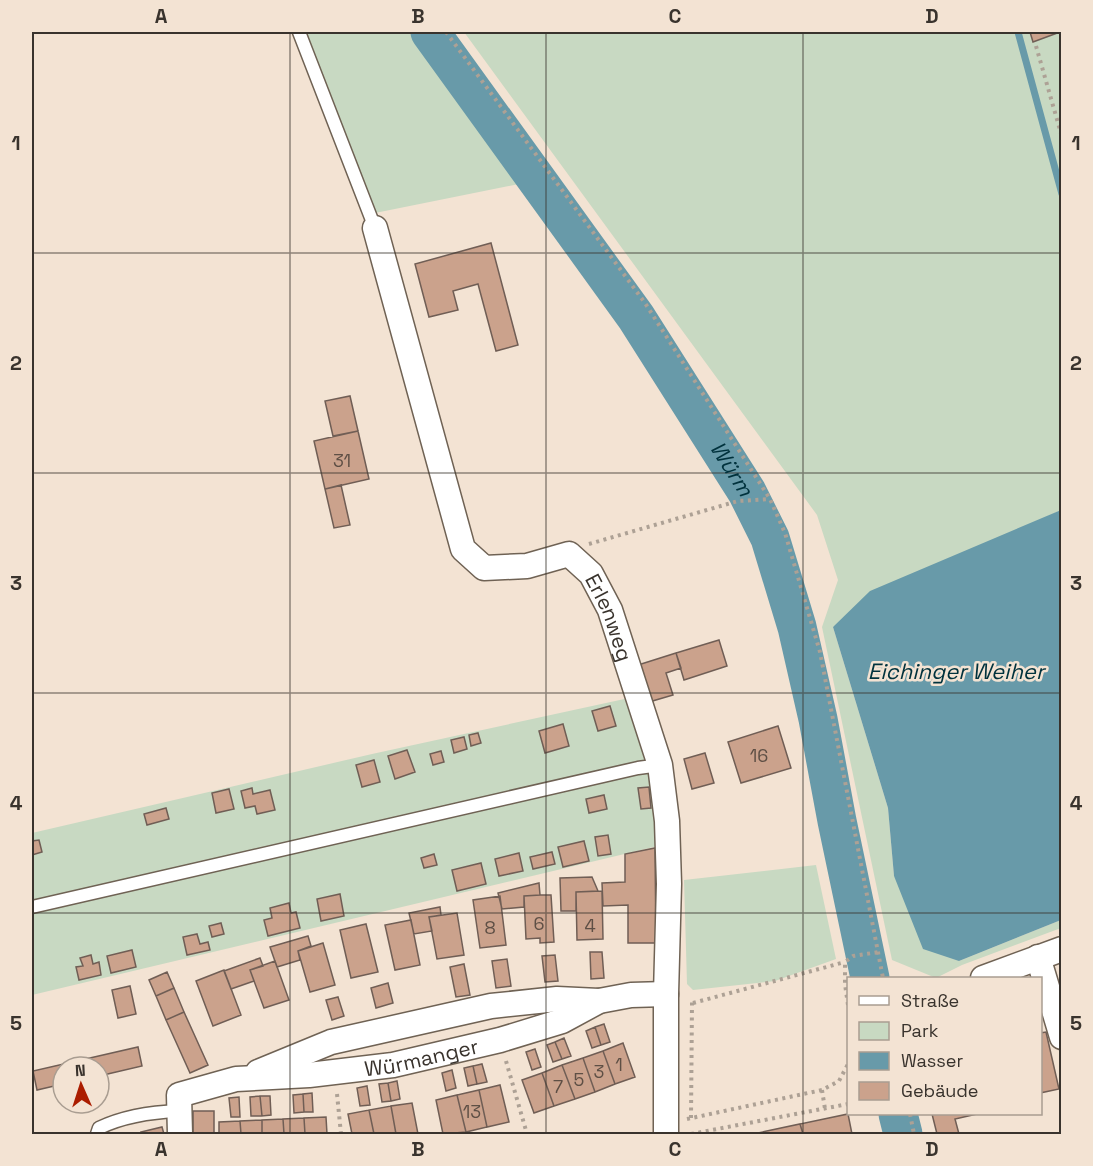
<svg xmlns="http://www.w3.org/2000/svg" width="1093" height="1166" font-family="'Space Grotesk',sans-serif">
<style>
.green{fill:#c8d9c2}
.water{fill:#689aa9}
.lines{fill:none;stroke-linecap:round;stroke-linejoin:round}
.stream{stroke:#689aa9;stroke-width:7}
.river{stroke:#689aa9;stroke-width:39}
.building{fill:#cba28c;stroke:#705e55;stroke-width:1.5}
.service-casing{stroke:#6f6254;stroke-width:15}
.minor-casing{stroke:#6f6254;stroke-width:27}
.path{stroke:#ada195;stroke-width:4;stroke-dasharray:3 4.5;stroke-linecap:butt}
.service{stroke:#fff;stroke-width:12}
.minor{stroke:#fff;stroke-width:24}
.grid{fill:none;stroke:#39332d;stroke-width:1.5;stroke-opacity:0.55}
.labels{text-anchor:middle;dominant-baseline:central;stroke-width:5;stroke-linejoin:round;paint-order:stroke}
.number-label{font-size:18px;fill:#5e4f45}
.street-label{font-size:21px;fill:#39332d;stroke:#f3e3d3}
.water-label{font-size:22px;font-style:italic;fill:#00323d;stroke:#f3e3d3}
.neatline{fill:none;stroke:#39332d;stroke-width:2}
.grid-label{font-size:20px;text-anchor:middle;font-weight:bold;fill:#39332d}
</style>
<rect width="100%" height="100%" fill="#f3e3d3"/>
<path class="green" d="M305,32H415L519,184L375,213Z
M464,32H1061V510L1029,525L833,627L888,808L894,876L959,961L1061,920V928L962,965L936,978L892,960L822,627L838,580L817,515Z
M629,698L647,759L658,846L32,995V833L372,754Z
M816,865L836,959L775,981L693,990L687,984L684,880Z"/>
<path class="water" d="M1061,510V920L959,961L923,949L894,876L888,808L833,627L870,591Z"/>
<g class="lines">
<path class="stream" d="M1018,32L1062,194"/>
<g class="river">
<path id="s1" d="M430,32L636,317L747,492L770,538L797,627L818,719L837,821L870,978"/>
<path d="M898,1114L903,1134"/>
</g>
</g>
<path class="building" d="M1030,32H1060L1033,42Z
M491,243L518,345L496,351L478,284L453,291L458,310L429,317L415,264Z
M350,396L358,431L333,436L325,401Z
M358,431L369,479L325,489L314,441Z
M341,485L350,525L334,528L325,489Z
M719,640L727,666L684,680L676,653Z
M676,653L681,668L666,673L673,695L649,702L638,665Z
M610,706L616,726L598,731L592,711Z
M563,724L569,746L545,753L539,731Z
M778,726L791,768L741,783L728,742Z
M478,733L481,743L471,746L469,735Z
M464,737L467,749L454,753L451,740Z
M407,750L415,772L395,779L388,756Z
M441,751L444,762L433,765L430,754Z
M705,753L714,783L692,789L684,759Z
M374,760L380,782L362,787L356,765Z
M649,787L651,808L641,809L638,788Z
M252,788L253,794L270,790L275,810L257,814L255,806L245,808L241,791Z
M229,789L234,809L216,813L212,793Z
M604,795L607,809L589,813L586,799Z
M166,808L169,819L147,825L144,814Z
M608,835L611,854L598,856L595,837Z
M39,840L42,852L32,855V841Z
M584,841L589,861L563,867L558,847Z
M655,848L656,943H628V905L603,906L602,883L625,882V854Z
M552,852L555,864L533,869L530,857Z
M519,853L523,871L499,876L495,859Z
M434,854L437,865L424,868L421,858Z
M481,863L486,884L457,891L452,870Z
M592,877L598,891L576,892V911H561L560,878Z
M539,883L540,895L524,896V907L502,909L498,893Z
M602,891L603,939L577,940L576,892Z
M340,894L344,916L321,921L317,899Z
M540,895H551L554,942L540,943V938L526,939L524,896Z
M500,896L506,945L480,948L473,900Z
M289,903L291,913L296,912L300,928L268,936L264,920L272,918L270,908Z
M440,907L441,915L429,917L432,931L414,934L409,913Z
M457,913L464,955L437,959L429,917Z
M411,920L420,965L395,970L385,925Z
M221,923L224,934L212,937L209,926Z
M366,924L378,972L351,978L340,930Z
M197,934L200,944L208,942L210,950L187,955L183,937Z
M308,936L311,946L298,951L300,960L277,967L270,947Z
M323,943L335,985L310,992L298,951Z
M132,950L136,967L111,973L107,956Z
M590,952H602L604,978L591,979Z
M91,955L93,964L99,962L101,975L79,980L76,967L83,966L80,958Z
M555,955L558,981L545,982L542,956Z
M260,958L263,966L250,970L254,981L231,989L224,971Z
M507,959L511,986L496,988L492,961Z
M275,961L289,1000L264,1008L250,970Z
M464,964L470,995L456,997L450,967Z
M224,970L241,1015L213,1026L196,981Z
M167,972L174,988L156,996L149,980Z
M388,983L393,1003L376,1008L371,988Z
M130,986L136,1014L118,1018L112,990Z
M174,988L184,1012L166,1020L156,996Z
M338,997L344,1016L332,1020L326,1000Z
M184,1012L208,1065L190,1073L166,1020Z
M604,1024L610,1042L601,1045L595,1027Z
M595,1027L601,1045L592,1048L586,1031Z
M1046,1032L1059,1089L1040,1093V1033Z
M564,1038L571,1056L562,1059L555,1042Z
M555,1042L562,1059L553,1062L547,1045Z
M623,1043L635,1077L615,1084L603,1051Z
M138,1047L142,1066L99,1076V1067H63V1084L37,1090L33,1071Z
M535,1049L541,1067L532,1070L526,1052Z
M603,1051L615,1084L595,1092L583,1058Z
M583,1058L595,1092L575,1099L562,1065Z
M482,1064L487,1082L477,1084L473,1066Z
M562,1065L575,1099L554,1106L542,1073Z
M473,1066L477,1084L468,1086L464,1068Z
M452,1070L456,1088L446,1091L442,1073Z
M542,1073L554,1106L534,1113L522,1080Z
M397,1081L400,1099L391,1101L388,1083Z
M388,1083L391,1101L382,1102L379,1084Z
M500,1085L509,1122L487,1127L479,1090Z
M367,1086L370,1105L360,1106L357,1088Z
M479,1090L487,1127L466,1132L457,1095Z
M312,1093L313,1112H304L303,1094Z
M303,1094L304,1112L294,1113L293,1095Z
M457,1095L466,1132L443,1134L436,1100Z
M260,1096L262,1116H251L250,1097Z
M260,1096H270L271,1115L262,1116Z
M239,1097L240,1117H231L229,1098Z
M412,1103L418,1134H396L391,1106Z
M391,1106L396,1134H374L369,1110Z
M369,1110L374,1134H352L348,1114Z
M193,1111H214V1134H193Z
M848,1114L852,1134H803L800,1124Z
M932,1114H977L955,1119L959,1134H937Z
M326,1117L327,1134H305L304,1118Z
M304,1118L305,1134H284L283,1119Z
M283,1119L284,1134H262V1120Z
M262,1120V1134H241L240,1121Z
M240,1121L241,1134H219V1122Z
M800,1124L803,1134H753Z
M162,1127L164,1134H142L141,1132Z"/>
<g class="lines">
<defs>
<path id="service" d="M299,32L375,228
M32,907L638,768L660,765
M97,1134L99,1128C124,1116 151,1112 179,1111"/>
<g id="minor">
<path id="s2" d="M375,228L463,549L484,568L527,566L569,554L591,574L610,610L660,765L667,821L669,884L666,994V1134"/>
<path d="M1038,957L1062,1037"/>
<path d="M983,978L1062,949"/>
<path d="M258,1072L331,1042L491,1006L557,999L599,1001"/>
<path id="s3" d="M180,1134L179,1095L236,1079L309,1075L393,1065L500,1040L562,1021L599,1001L631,995L666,994"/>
</g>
</defs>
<use href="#service" class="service-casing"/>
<use href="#minor" class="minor-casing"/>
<path class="path" d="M446,32L645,303L770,499L785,533L820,652L883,978
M1036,46L1062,137
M589,544L738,501L770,499
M693,1003L845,962
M848,1005L845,984V962L853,956L879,952
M506,1061L527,1134
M822,1090L825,1109
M337,1094L341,1134
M910,1114L914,1134
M691,1118L692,1002
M687,1119L822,1090L839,1081L848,1064
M691,1134L848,1104"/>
<use href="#service" class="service"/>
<use href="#minor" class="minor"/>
</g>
<path class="grid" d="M290,32V1134M546,32V1134M803,32V1134M32,253H1062M32,473H1062M32,693H1062M32,913H1062"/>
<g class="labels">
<g class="number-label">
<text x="342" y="460">31</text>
<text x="759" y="755">16</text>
<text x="539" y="923">6</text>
<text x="590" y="925">4</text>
<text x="490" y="927">8</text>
<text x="619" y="1064">1</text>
<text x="599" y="1071">3</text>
<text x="579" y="1079">5</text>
<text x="558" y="1086">7</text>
<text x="472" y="1111">13</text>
</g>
<g class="street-label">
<text stroke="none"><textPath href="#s2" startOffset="525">Erlenweg</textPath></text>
<text stroke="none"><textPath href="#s3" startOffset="285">Würmanger</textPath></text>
</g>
<g class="water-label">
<text stroke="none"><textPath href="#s1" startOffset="531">Würm</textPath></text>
<text x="956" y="671">Eichinger Weiher</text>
</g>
</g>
<rect width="1093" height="1166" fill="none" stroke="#f3e3d3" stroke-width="66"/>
<rect x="847" y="977" width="195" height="138" fill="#f3e3d3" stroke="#a99d91" stroke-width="1.5"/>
<rect x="859" y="996" width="30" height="9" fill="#ffffff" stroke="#a99d91" stroke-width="1.5"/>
<text x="901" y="1007" font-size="18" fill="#39332d">Straße</text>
<rect x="859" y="1022" width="30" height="18" fill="#c8d9c2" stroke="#a99d91" stroke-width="1.5"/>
<text x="901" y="1037" font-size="18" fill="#39332d">Park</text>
<rect x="859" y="1052" width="30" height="18" fill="#689aa9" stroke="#a99d91" stroke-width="1.5"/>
<text x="901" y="1067" font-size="18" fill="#39332d">Wasser</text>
<rect x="859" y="1082" width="30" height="18" fill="#cba28c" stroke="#a99d91" stroke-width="1.5"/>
<text x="901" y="1097" font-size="18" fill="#39332d">Gebäude</text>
<g transform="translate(81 1085) rotate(357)"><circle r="28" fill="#f3e3d3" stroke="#a99d91" stroke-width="1.5"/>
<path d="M0-4.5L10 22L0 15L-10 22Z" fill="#ab1d00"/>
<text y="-9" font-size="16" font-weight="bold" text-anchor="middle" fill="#39332d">N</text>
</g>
<rect x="33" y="33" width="1027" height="1100" class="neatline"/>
<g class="grid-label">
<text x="161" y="23">A</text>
<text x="418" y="23">B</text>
<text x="675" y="23">C</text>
<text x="932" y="23">D</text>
<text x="16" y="150">1</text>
<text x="1076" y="150">1</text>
<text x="16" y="370">2</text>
<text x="1076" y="370">2</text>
<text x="16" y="590">3</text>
<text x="1076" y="590">3</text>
<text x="16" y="810">4</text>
<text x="1076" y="810">4</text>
<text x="16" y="1030">5</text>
<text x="1076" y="1030">5</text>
<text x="161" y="1156">A</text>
<text x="418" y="1156">B</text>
<text x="675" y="1156">C</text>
<text x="932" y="1156">D</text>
</g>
</svg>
